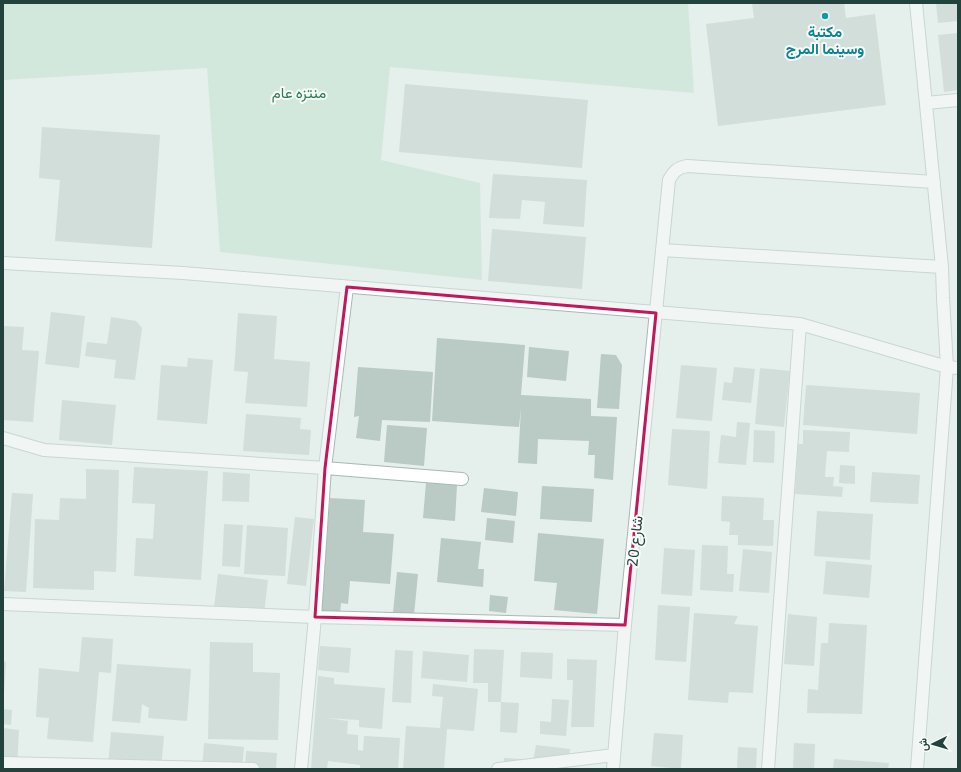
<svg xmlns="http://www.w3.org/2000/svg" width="961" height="772" font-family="'Exo 2',Vazirmatn,sans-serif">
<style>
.green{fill:#bde1c9}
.building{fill:#bacac4}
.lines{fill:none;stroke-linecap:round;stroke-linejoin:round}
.street-casing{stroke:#a7b8b3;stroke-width:14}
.street{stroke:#fff;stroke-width:12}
.marked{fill:none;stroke:#c2185b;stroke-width:3;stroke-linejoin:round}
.culture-dot{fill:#0f9aa8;stroke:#f6fbf9;stroke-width:1.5}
.labels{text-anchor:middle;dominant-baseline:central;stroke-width:4;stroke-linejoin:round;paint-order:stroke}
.culture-label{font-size:15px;font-weight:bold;fill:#0d838f;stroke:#f6fbf9}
.park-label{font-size:15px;fill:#2a7c4f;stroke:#f6fbf9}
.street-label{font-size:15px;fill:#23423c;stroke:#f6fbf9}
</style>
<rect width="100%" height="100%" fill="#e5efeb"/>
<path class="green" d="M3,3H688L694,93L390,67L381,160L480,183L482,280L220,252L207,68L3,80Z"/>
<path class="building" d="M752,3H844L846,18L875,14L886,105L718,126L706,24L754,18Z
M936,3H958V21L938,23Z
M958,33V90L944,92L938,35Z
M405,84L588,100L582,168L399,152Z
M42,127L160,135L152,248L55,241L60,180L39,178Z
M493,174L587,180L584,227L543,224L545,202L522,200L520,219L489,218Z
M492,229L586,237L582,289L488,281Z
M51,312L85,316L79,368L45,364Z
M238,313L277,316L274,359L310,362L307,407L245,403L248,372L234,371Z
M111,317L136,321L142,328L135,380L114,378L116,360L85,356L87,342L107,344Z
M3,326L24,327L22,350L39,351L33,422L3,420Z
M437,338L525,345L521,395L591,399V416L617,417L613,480L594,478L595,455H588L589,441L538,439L537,464L518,463L521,408L519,427L432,421Z
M529,347L569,351L566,381L527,377Z
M601,354L616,355L622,365L619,409L597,408Z
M188,358L213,360L207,424L157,420L161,365L187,367Z
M681,365L717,368L712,421L676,418Z
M358,367L433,372L430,422L382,420L380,441L356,438L359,416L354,417Z
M734,367L755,369L751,403L722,400L724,382L732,383Z
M760,368L790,371L784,427L755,424Z
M806,385L920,393L917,434L803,425Z
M62,400L116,405L112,445L59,440Z
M246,414L301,418L300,429L311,430L309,455L243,451Z
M737,422L750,423L746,465L718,463L721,435L736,437Z
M387,425L427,428L424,466L384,462Z
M672,429L710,431L707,489L668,485Z
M754,430L775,431L774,463L753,462Z
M803,430L850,432L849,452L827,451L825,477H834L833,486L843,487L842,497L795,494L798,444H803Z
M840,465L855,466V484L839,483Z
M134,467L208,471L201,580L134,576L136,538L153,539L155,504L132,503Z
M86,469L119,470L116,572L94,571V590L33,588L35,519L59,520L60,498L86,499Z
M223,472L250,474L249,502L222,501Z
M872,472L920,475L918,504L870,502Z
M426,483L457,485L455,521L423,518Z
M542,486L594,489L592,522L540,519Z
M484,488L518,492L516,516L481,512Z
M12,493L33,494L26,592L4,591Z
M722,496L764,498L763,520H774L773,546L738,545V535H729L730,522L721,521Z
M330,498L365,500L363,532L394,534L390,584L350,581L348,604L341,603L340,614L321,613Z
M817,511L873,514L870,560L814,556Z
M295,517L314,519L306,586L287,584Z
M487,518L515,521L513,543L485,540Z
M224,524L243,525L240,567L222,566Z
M247,525L288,528L285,576L244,574Z
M538,533L604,539L597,614L554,610L557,583L534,581Z
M441,538L481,542L478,569H484L483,587L437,582Z
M702,545L728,546L727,574H734L733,592L700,590Z
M664,548L695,550L692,596L661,594Z
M743,549L772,552L769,593L739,591Z
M826,561L872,565L869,598L823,594Z
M397,572L418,574L414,615L393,613Z
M218,574L268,580L264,614L214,608Z
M490,595L508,597L506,613L489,611Z
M658,605L690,607L686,662L655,660Z
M694,613L738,616L734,624L758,626L753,693L729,692L728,703L688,700Z
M788,614L817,617L814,666L784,664Z
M829,623L867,625L862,714L807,713L808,689L818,690L821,643H828Z
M82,637L113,639L111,673L99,672L93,742L47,739L49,718L36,717L39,668L79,672Z
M210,642L253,643V672L280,673L278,740L208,739Z
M320,646L351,648L349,673L318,670Z
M474,649L504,650L501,702L519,703L517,733L500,732L501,702H488V683H473Z
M395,650L413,651L411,703L392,702Z
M423,651L469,655L467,682L421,678Z
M521,652L553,653L552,679L520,677Z
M567,659L597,660L594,727H571L573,680H567Z
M3,661L6,662L4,693L3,692Z
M117,664L191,669L187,721L148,718L149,708L142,704L140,723L112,721Z
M318,676L334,678V684L385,688L382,729L359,727V720L326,718L348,721L347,734L358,735V750L363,751L364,736L400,738L398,769H360V765L328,761L327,769H311Z
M433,684L478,689L474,731L447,729L444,769H403L406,726L440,728L443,697L432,696Z
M552,699L569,700L566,736L540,734V721L551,722Z
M3,709L12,710L11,725L3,724Z
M3,728L19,730L17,768L3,767Z
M111,732L164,736L161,769L108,766Z
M654,733L683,735L681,769L651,766Z
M204,743L244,747L242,769H202Z
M794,743L815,744L814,769H793Z
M536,745L570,749L568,769H550L551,764L533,762Z
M738,747L757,748L756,769H737Z
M246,751L277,753L276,769H245Z
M504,758L521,759L520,769H504Z
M834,759L889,763L888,769H833Z"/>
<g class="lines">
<defs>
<path id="street" d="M916,3L942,267L943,298L947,367L917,769
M926,103L958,100
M662,250L942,267
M3,263L183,273L800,324L947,367L958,368
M3,438L44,450L325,468L462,479
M3,604L315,617L625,625
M3,763L253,769
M301,769L315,617L325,468L347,287
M498,769L614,755
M613,769L625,625L669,180C674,171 677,168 687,166L934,182
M768,769L800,324"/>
</defs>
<use href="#street" class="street-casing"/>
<use href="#street" class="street"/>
</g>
<path d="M0 0H961V772H0ZM347,287L656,313L625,625L315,617L325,468Z" fill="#e5efeb" fill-opacity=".55" fill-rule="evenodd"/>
<path class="marked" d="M347,287L656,313L625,625L315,617L325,468Z"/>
<circle class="culture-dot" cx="825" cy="16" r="4"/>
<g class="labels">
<g class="culture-label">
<text x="825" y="31">مكتبة<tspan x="825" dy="17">وسينما المرج</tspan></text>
</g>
<g class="park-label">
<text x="299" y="92">منتزه عام</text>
</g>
<g class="street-label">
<text transform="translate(634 541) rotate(-84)">شارع 20</text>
</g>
</g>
<rect width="961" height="772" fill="none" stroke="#23423c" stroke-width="8"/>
<g transform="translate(933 744) rotate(265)" stroke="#f6fbf9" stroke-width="3" paint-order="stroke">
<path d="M0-3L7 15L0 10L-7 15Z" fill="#23423c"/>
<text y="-6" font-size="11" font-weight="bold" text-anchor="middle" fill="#23423c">ش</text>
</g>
</svg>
